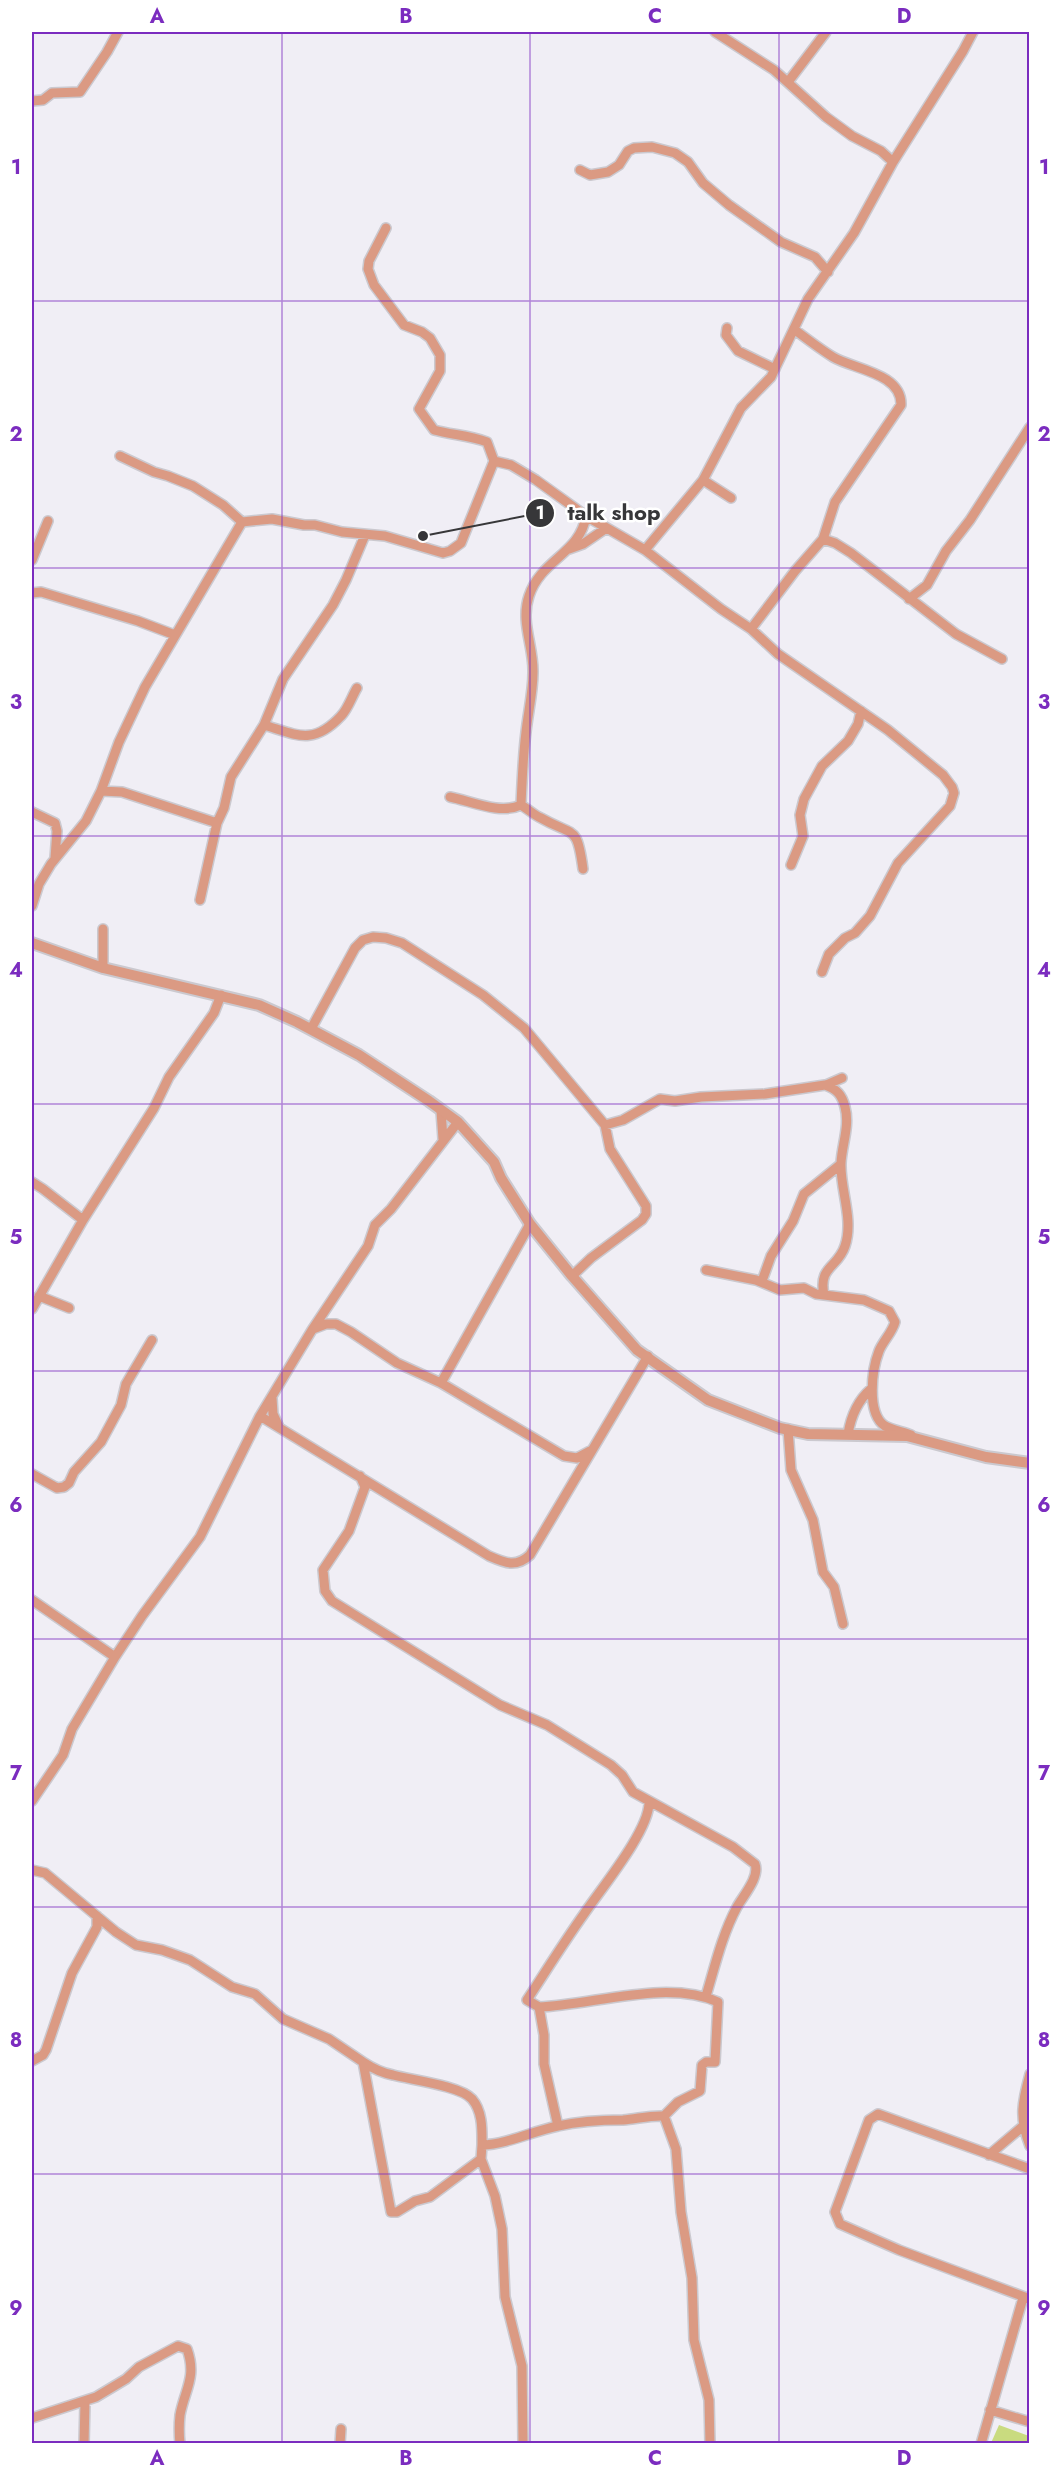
<svg xmlns="http://www.w3.org/2000/svg" width="1061" height="2475" font-family="Jost,sans-serif">
<style>
.green{fill:#c9db7f}
.lines{fill:none;stroke-linecap:round;stroke-linejoin:round}
.minor-casing{stroke:#cbc9cf;stroke-width:12}
.tertiary-casing{stroke:#cbc9cf;stroke-width:14}
.minor{stroke:#db9a83;stroke-width:9}
.tertiary{stroke:#db9a83;stroke-width:10}
.grid{fill:none;stroke:#7b2cbf;stroke-width:1.5;stroke-opacity:0.55}
.leader{fill:none;stroke:#373739;stroke-width:2}
.callout-dot{fill:#373739;stroke:#fff;stroke-width:2}
.mark-label{font-size:18px;text-anchor:middle;font-weight:bold;fill:#fff}
.callout-label{font-size:22px;text-anchor:middle;font-weight:bold;fill:#373739;stroke:#fff;stroke-width:5;stroke-linejoin:round;paint-order:stroke}
.neatline{fill:none;stroke:#7b2cbf;stroke-width:2}
.grid-label{font-size:20px;text-anchor:middle;font-weight:bold;fill:#7b2cbf}
</style>
<rect width="100%" height="100%" fill="#f0eef5"/>
<path class="green" d="M999,2425L1029,2436V2443H991Z"/>
<g class="lines">
<defs>
<path id="minor" d="M715,32L774,70L826,117L852,136L881,151L893,162
M788,82L826,32
M32,101L43,100L52,93L80,92L107,52L118,32
M580,170L590,175L608,172L619,165L628,151L634,148L652,147L675,153L688,162L703,183L729,205L781,242L815,257L828,272
M727,328L726,335L738,351L775,369
M120,456L154,472L168,476L193,486L223,505L242,522
M494,461L511,465L536,480L586,516L645,550L721,609L751,629L778,654L888,730L943,775L952,787L954,793L950,806L898,863L870,916L855,933L845,938L829,954L822,972
M703,480L731,498
M242,522L272,519L304,525H315L342,532L385,536L443,553L450,551L461,543L494,461L487,442C469,435 452,435 434,430L419,409L440,371V355L430,338L422,332L404,325L374,285L368,269L369,261L386,228
M823,539L835,543L851,553L956,634L1002,659
M569,549L583,544L605,529
M645,550L703,480L741,408L771,377L808,299L854,233L893,162L963,51L973,32
M32,560L48,521
M32,593L41,592L138,621L175,635
M909,599L927,585L946,551L970,520L1030,427
M751,629L795,571L823,539L835,502L901,405C902,373 853,369 833,357C820,349 807,339 795,330
M264,725C297,735 313,746 341,716C348,709 352,696 357,688
M101,791L122,792L217,823
M450,797C471,801 500,815 521,805
M521,805C522,781 523,756 526,732C528,713 533,692 533,673C534,647 520,622 529,596C541,559 580,554 586,516
M521,805C528,809 534,815 541,818C574,837 577,824 583,869
M32,812L55,823L57,831L55,858
M791,865L803,836L800,815L804,799L822,766L848,741L858,724L861,711
M200,900L217,823L224,808L231,777L264,725L283,679L333,605L346,580L365,535
M32,906L39,884L51,864L86,821L101,791L119,742L145,687L242,522
M103,929V968
M311,1029L355,948L363,940L373,937L386,938L402,943L483,995L524,1028L605,1125L610,1149L646,1206V1214L642,1220L591,1258L572,1276
M826,1085L842,1078
M441,1111L443,1139
M605,1125L623,1120L660,1099L675,1101L701,1097L765,1094L825,1085C837,1089 842,1095 845,1107C850,1126 842,1144 841,1163C840,1190 854,1219 845,1246C838,1268 818,1266 824,1295
M32,1182L43,1189L83,1220
M706,1270L756,1280L780,1290L804,1288L816,1294L864,1300L889,1311L895,1322C892,1333 883,1341 879,1351C872,1369 866,1413 885,1426C892,1430 904,1432 911,1435
M762,1281L771,1256L793,1221L804,1194L841,1164
M39,1296L69,1308
M32,1309L83,1220L154,1108L169,1077L214,1013L221,995
M313,1329L326,1324H336L351,1332L397,1363L441,1383L564,1456L577,1458L590,1451
M441,1383L530,1224
M272,1398L273,1414L279,1427
M260,1416L489,1556C505,1563 516,1568 530,1555L648,1356
M788,1429L791,1470L813,1520L823,1572L834,1587L843,1624
M848,1434C851,1416 857,1401 871,1389
M32,1474L57,1488L64,1487L69,1483L74,1472L101,1442L121,1405L126,1384L152,1340
M360,1476L365,1487L349,1531L323,1570L325,1591L332,1601L500,1705L547,1725L611,1765L622,1775L633,1792L733,1847L755,1864C760,1877 743,1896 737,1907C722,1935 715,1966 706,1996
M32,1600L115,1657
M32,1801L63,1755L72,1729L115,1657L142,1616L200,1537L260,1416L312,1330L368,1246L375,1225L391,1209L458,1122
M32,1870L45,1873L116,1932L136,1945L162,1950L190,1960L232,1987L255,1994L283,2019L329,2039L363,2062L391,2212H397L415,2201L430,2197L481,2159L482,2145C508,2144 533,2131 558,2126C580,2121 601,2120 623,2120C637,2119 650,2115 664,2116L676,2149L681,2212L692,2278L694,2340L709,2400L710,2444
M539,2007C593,2005 667,1979 718,2002L715,2062H706L702,2065L700,2091L678,2102L664,2116
M32,2061L43,2055L46,2050L72,1973L97,1927V1916
M363,2062C372,2068 382,2073 393,2075C412,2080 461,2086 472,2099C483,2112 482,2130 482,2145
M1030,2074C1022,2103 1019,2118 1030,2146
M558,2126L544,2064V2035L539,2007L527,2000C546,1971 564,1942 584,1914C600,1890 650,1830 649,1802
M989,2155L1022,2127
M481,2159L495,2196L502,2229L505,2297L522,2366L523,2444
M1030,2169L878,2114L869,2120L835,2212L840,2224L899,2250L1030,2299
M990,2410L1030,2422
M32,2418L96,2397L126,2379L139,2367L178,2346L187,2349C197,2377 185,2389 180,2415C179,2424 179,2434 180,2444
M84,2444L85,2402
M340,2444L341,2429
M981,2444L1023,2298"/>
<path id="tertiary" d="M32,943L103,968L259,1005L297,1022L359,1055L429,1101L458,1122L494,1162L501,1178L530,1224L572,1276L637,1350L708,1400L780,1428L808,1434L907,1436L986,1457L1030,1463"/>
</defs>
<use href="#minor" class="minor-casing"/>
<use href="#tertiary" class="tertiary-casing"/>
<use href="#minor" class="minor"/>
<use href="#tertiary" class="tertiary"/>
</g>
<path class="grid" d="M282,32V2444M530,32V2444M779,32V2444M32,301H1030M32,568H1030M32,836H1030M32,1104H1030M32,1371H1030M32,1639H1030M32,1907H1030M32,2174H1030"/>
<path class="leader" d="M423 536L540 513"/>
<g class="callout-dot">
<circle cx="423" cy="536" r="6"/>
<circle cx="540" cy="513" r="15"/>
</g>
<g class="mark-label">
<text x="540" y="519">1</text>
</g>
<g class="callout-label">
<text x="614" y="520">talk shop</text>
</g>
<rect width="1061" height="2475" fill="none" stroke="#ffffff" stroke-width="66"/>
<rect x="33" y="33" width="995" height="2409" class="neatline"/>
<g class="grid-label">
<text x="157" y="23">A</text>
<text x="406" y="23">B</text>
<text x="655" y="23">C</text>
<text x="904" y="23">D</text>
<text x="16" y="174">1</text>
<text x="1044" y="174">1</text>
<text x="16" y="441">2</text>
<text x="1044" y="441">2</text>
<text x="16" y="709">3</text>
<text x="1044" y="709">3</text>
<text x="16" y="977">4</text>
<text x="1044" y="977">4</text>
<text x="16" y="1244">5</text>
<text x="1044" y="1244">5</text>
<text x="16" y="1512">6</text>
<text x="1044" y="1512">6</text>
<text x="16" y="1780">7</text>
<text x="1044" y="1780">7</text>
<text x="16" y="2047">8</text>
<text x="1044" y="2047">8</text>
<text x="16" y="2315">9</text>
<text x="1044" y="2315">9</text>
<text x="157" y="2465">A</text>
<text x="406" y="2465">B</text>
<text x="655" y="2465">C</text>
<text x="904" y="2465">D</text>
</g>
</svg>
